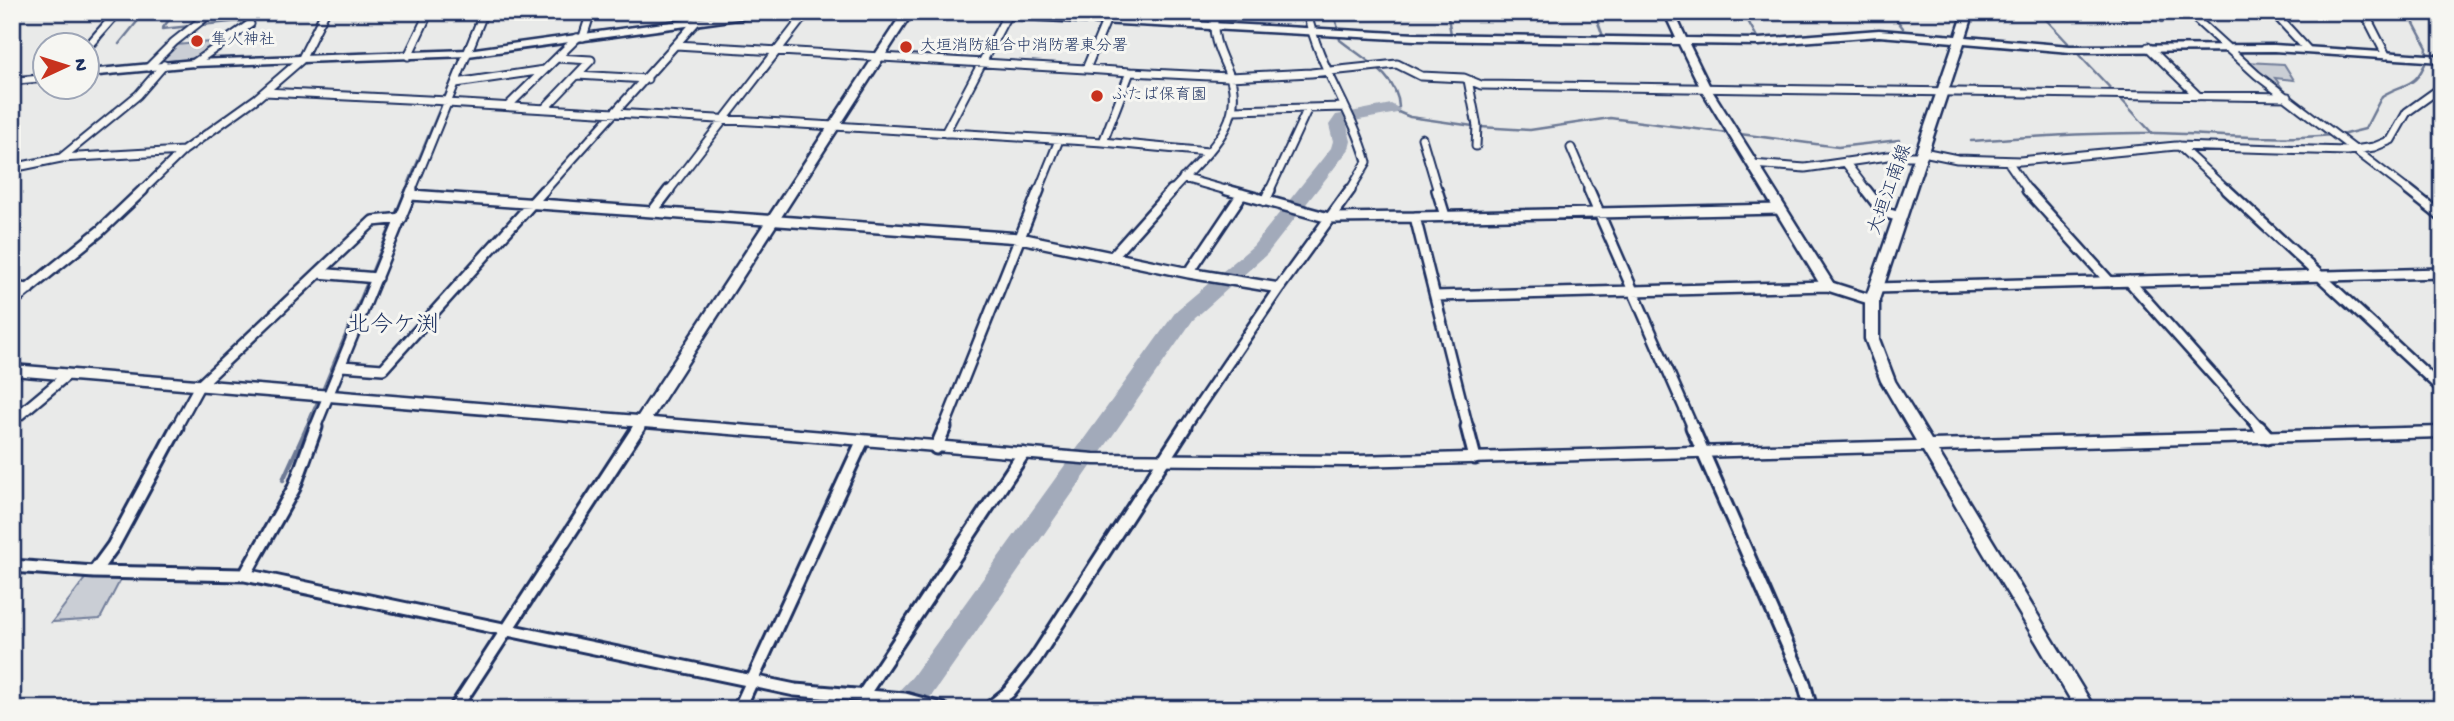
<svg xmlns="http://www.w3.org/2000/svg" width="2454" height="721" font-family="'Gochi Hand','Klee One',sans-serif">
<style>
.green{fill:#caced5;stroke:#727e9a;stroke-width:2}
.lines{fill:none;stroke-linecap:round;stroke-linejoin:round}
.stream-far2{stroke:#6c7995;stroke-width:2.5}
.stream-far1{stroke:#6c7995;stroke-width:3.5}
.stream{stroke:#6c7995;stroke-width:4.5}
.river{fill:#a2aaba;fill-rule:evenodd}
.street-far2-casing{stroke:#1b2f5e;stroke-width:11}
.street-far1-casing{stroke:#1b2f5e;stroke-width:14}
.street-casing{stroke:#1b2f5e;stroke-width:17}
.secondary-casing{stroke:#1b2f5e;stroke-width:5}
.street-far2{stroke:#f6f6f2;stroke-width:7}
.street-far1{stroke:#f6f6f2;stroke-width:9}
.street{stroke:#f6f6f2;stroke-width:11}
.secondary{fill:#f6f6f2;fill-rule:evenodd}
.poi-dot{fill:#c8321e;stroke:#f6f6f2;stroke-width:2.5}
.labels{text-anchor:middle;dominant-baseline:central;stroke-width:6;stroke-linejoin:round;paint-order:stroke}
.far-poi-label{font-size:16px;fill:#1b2f5e;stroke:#f6f6f2;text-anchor:start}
.street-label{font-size:19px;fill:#1b2f5e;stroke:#f6f6f2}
.quarter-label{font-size:23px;fill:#1b2f5e;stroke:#f6f6f2}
</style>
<rect width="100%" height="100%" fill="#e9eae9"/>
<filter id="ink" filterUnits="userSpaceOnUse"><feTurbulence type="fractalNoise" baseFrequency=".0143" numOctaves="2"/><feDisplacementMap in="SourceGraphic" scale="14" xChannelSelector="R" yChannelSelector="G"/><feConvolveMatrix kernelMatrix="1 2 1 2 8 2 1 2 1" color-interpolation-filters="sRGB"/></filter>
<g filter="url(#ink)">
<path class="green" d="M223,41L197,59L159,62L175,45Z
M2246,62L2284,64L2294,80L2275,78L2286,93Z
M123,575L100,619L52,622L87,576Z"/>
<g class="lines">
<path class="stream-far2" d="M175,12L162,29L191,26
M1331,12L1335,15L1340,40C1362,58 1398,75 1399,107L1391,109
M1447,12L1451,34
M1594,12L1603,36
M1891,12L1903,28
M2039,12L2068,43
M2116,12L2126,22
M2152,12L2162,22
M2408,12L2427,48L2426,56
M32,14L50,12
M12,20L21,17
M250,20L268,19L272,12
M201,25L250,20L247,23
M1337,29L1369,31
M1376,32L1524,35
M1530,35L1673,38
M1689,38L1758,39L1743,12
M119,44L145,12
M95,46L122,12
M2078,54L2115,93
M42,55H46
M2119,97L2152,133
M1391,109L1410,117L1473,126
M1480,127L1530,130L1610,118L1728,133
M1740,134L1838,147L1899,140
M2341,135L2365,129L2382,96C2406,81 2415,90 2427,59
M1971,141C2032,137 2093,132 2154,133C2213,134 2273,141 2332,135
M405,192L480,12"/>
<path class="stream-far1" d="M322,392L406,190
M306,428L319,399"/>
<path class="stream" d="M283,480L307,427"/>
<path class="river" d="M1391,104L1400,109L1397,113L1349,122L1347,125L1351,141L1349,149L1267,254L1193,320L932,695L919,709H885L890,700L912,677L1177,310L1253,246L1331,148L1333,141L1329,125L1336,115Z"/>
<defs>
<path id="street-far2" d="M1307,12C1318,66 1352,109 1367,162L1349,192
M2188,12L2257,75L2410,192
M2273,12L2307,49
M2364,12L2386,55
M583,37L591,12
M676,45L1086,69
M88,46L118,12
M2148,47L2198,96
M408,56L429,12
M194,63L250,24
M149,67L174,42L212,12
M1130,72L1229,77L1311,73L1397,64L1421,76L1464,78L1481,85L2288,97
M577,75L647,79
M1468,80L1477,126L1476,146
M456,83L544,70
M265,92L448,101
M447,103L1103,142L1208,152
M509,105L577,38
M545,108L591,60L557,58
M1234,110L1344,107
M945,133L1005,19L1014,12
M1422,138L1438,192
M1103,142L1130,72L1086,69L1106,21L1114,12
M2179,146L2229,192
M1571,148L1590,192
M1923,152L1957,159L2020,161L2176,146L2347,151L2374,147L2391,140L2407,112L2442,87
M61,158L138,95L164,65
M1845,162L1868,192
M2009,163L2029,192
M1752,164L1805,168L1888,156H1922
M12,168L61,158L183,151
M1183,178L1233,192
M141,192L183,151L257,98L301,60L325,12
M411,192L484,12
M543,192L696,22
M668,192L807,12
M1038,192L1059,140
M1171,192C1203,156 1251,122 1227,69C1218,49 1211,34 1215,12
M1269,192L1308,108"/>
<path id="street-far1" d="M1227,190L1329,218L1415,217
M1437,190L1445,216
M1589,190L1693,428
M1866,190L1883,212L1900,217
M2027,190L2110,282
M2227,190L2442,389
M2408,190L2442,217
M411,195L1020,238L1189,273L1279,288
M1265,201L1270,190
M653,211L669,190
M1112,257L1172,190
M318,273L377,278
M1189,273L1242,194
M2129,281L2260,428
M12,287L29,289
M1875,288L2442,273
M1435,296L1828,286L1872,300
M12,302L100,231L143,190
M342,366L383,369L544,190
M12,421L67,375
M176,428L199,386L373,221L402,218
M315,428L412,190
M637,428L641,423
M944,428L1039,190
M1184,428L1279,288L1350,190
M1468,428L1415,217L1780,209"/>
<path id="street" d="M1467,427L1475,458
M1692,427L1804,683L1811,709
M2259,427L2268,437
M936,448L945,427
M12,566L94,572L245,575L795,690L905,699L942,709
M94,572L113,546L177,427
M245,575L294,488L316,427
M863,695L1023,454
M455,709L639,427
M739,709L862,442
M988,709L1009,692L1035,659L1185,427"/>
<path id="secondary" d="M744,12H772L767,15L468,56L194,66L88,76V70L194,60L468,50Z
M903,12H913L652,418L1094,454L1355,456L1916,441L1881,381L1865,339V300L1954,42L1879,36L1759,45L1689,44L1711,89L1835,286L1828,290L1821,286L1701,89L1679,44L1415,40L952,15L947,12H1011L1415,34L1676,38L1664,12H1674L1686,38L1759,39L1879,30L1956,36L1964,12H1974L1966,37L2070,46L2274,45L2442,56V62L2274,51L2070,52L1964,43L1879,300V339L1895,381L1931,440L2442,427V437L1938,451L2095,709H2076L1923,451L1355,466L1094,464L12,375V365L638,416Z
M46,75V81L12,84V78Z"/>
</defs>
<use href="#street-far2" class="street-far2-casing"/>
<use href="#street-far1" class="street-far1-casing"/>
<use href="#street" class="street-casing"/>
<use href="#secondary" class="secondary-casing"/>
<use href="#street-far2" class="street-far2"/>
<use href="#street-far1" class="street-far1"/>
<use href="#street" class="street"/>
<use href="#secondary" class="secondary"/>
</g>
</g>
<g class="poi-dot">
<circle cx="197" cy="41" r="7"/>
<circle cx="906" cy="47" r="7"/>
<circle cx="1097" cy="96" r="7"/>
</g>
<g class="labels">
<g class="far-poi-label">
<text x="211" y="41">隼人神社</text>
<text x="920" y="47">大垣消防組合中消防署東分署</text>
<text x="1111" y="96">ふたば保育園</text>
</g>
<g class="street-label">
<text transform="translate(1891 190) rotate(-70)">大垣江南線</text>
</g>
<g class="quarter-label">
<text x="393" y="326">北今ケ渕</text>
</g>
</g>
<rect width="2454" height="721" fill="none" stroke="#f6f6f2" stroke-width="42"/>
<rect x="21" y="21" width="2412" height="679" fill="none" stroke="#1b2f5e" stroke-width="2.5" filter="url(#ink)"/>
<g transform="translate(66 66) rotate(86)"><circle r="33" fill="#f6f6f2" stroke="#9ea6b7" stroke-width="2"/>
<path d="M0-5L12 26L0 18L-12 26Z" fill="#c8321e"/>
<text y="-10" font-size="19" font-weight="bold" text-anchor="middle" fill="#1b2f5e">N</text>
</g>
</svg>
